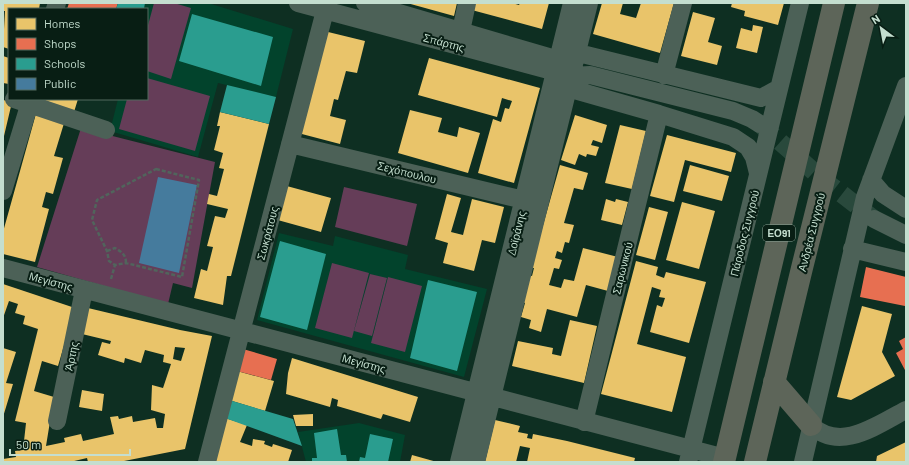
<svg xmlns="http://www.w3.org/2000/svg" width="909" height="465" font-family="Barlow,sans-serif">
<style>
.built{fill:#02432c}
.green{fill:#653d58}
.homes{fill:#e9c46a;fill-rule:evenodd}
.shops{fill:#e76f51}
.schools{fill:#2a9d8f}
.public{fill:#457b9d}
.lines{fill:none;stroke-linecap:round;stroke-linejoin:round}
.minor-tunnel{stroke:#29493c;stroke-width:18;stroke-dasharray:18 9;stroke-linecap:butt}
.path{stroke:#51645c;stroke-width:2.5;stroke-dasharray:4 2;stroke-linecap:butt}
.minor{stroke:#4c6157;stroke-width:18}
.highway{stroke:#5d6559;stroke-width:22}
.labels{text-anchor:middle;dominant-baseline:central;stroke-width:4;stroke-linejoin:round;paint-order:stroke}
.shield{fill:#081e14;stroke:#8ca497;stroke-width:1}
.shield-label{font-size:10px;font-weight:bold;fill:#c4decf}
.street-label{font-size:11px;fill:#c4decf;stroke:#081e14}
</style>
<rect width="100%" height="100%" fill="#0e2f22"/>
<path class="built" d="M145,3H208L293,29L276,97L218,83L198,157L110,131L118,99H147V9H144Z
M279,233L333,246L335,236L408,255L405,269L487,289L464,377L257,320Z
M359,423L405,435L400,462H306L298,432Z"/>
<path class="green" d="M154,3H174L191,8L171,79L147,71V29Z
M147,78L210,96L195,151L119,129L127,99H147Z
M81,128L215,162L192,288L173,283L168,304L37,267Z
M344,187L417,204L407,246L335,227Z
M332,263L369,273L352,338L315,328Z
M370,274L387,278L372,336L354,331Z
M388,277L422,286L405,352L371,343Z"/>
<path class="homes" d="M3,3H40L39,9H9V49L3,47L5,11H3Z
M407,3H457L454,16Z
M470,3H512L519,5L520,3H549L542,29L468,9Z
M602,3H623L620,14L636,18L641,3H674L660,53L593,34Z
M732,3H784L778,25L744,16L745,11L731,7Z
M693,12L715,18L708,42L722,46L717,65L681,56Z
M753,25L763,27L757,53L736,48L741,28L752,31Z
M324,31L365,41L357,73L346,71L338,100L334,99L330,116L346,120L340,144L298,133Z
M3,56L9,58V84L3,83Z
M429,58L540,88L514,183L478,173L493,119L501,122L505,108L509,109L512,101L502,98L497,117L418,95Z
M41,99H78L74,112Z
M3,100L12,102L4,136H3Z
M37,110L65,120L54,156L63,158L53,194L46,192L42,207L49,209L35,262L3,254V232Z
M410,110L442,118L438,132L457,137L459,127L480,133L468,173L398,153Z
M220,112L269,124L231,276H227L223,305L194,298L201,269L207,271L213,247L207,246L215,216L225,218L228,209L207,204L209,194L217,196L224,169L219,168L223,153L214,150L220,126H217Z
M575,115L607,125L602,143L593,140L591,145L599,147L596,156L587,154L586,157L579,154L575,165L561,160Z
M620,125L646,131L632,189L605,183Z
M667,135L736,153L731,172L685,160L674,202L650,196Z
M560,165L588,173L583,190L574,188L564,223L574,225L569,243L565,242L562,253L557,251L555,258L562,260L559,269L554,268L549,285L561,288L564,279L574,281L583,248L618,257L608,291L586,285L577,317L547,309L541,332L529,328L531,320L521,317L525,303L520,301L528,275L532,276L534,268H531Z
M690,165L729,176L722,201L683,191Z
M283,185L331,198L321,232L274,219Z
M447,194L461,198L451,232L463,235L472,199L504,207L495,243L482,240L474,271L443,263L448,243L435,239Z
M606,199L615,202L616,199L628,202L622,225L601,220Z
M682,202L715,211L699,269L666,260Z
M649,207L668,212L655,260L636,255Z
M636,261L658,267L656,275L664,278L666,272L706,282L689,343L650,332L657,305L662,307L665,298L659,297L661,290L652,287L637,344L686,357L672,412L601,394Z
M3,284L75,308L58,366L42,361L34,391L54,397L46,446L65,442L64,438L81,434L83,441L114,434L110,417L118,416L119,419L132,416L133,422L155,418L157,428H163L165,414L151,410L152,385L163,388L171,364L163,362L164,355L145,350L141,363L125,358L124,363L98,355L102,342L110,344L111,341L82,334L88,308L180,330L212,336L185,449L119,462H88L87,458L70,462H3V459L16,457L15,451L23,450L26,423L15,421L38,329L23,324L25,316L15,313L18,304L9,301L3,318ZM175,347L185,348L181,361L173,359Z
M862,306L892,314L882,352L895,376L851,400L837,397Z
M570,320L597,326L584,383L512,366L518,341L553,348L552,354L561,356Z
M3,348L16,352L6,383L13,384L3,417Z
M292,358L418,397L410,422L383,414L381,419L337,406L338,400L332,398L330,407L286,394L288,373Z
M237,371L274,381L265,411L229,400Z
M82,390L104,394L102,411L79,407Z
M313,414V426H296L293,415Z
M225,418L247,425L240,442L252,446L253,439L265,441L264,444L272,447L273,444L292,450L288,462H212Z
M495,420L520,426L518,432L528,434L527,438L532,439L533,434L567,441L635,458L634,462H527L530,448L520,446L516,462H485Z
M906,442V462H876L877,456Z
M412,455L437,462H410Z"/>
<path class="shops" d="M69,3H118L116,9H67Z
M866,267L906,277L905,306L860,297Z
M906,337V372L896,353L903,349L899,341Z
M243,349L277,359L271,380L237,371Z"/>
<path class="schools" d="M118,3H145L144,9H116Z
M192,14L273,37L261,86L179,61Z
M227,85L276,97L269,124L220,112Z
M280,241L326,254L307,330L260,317Z
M428,280L477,292L457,371L410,358Z
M229,400L293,419L302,446L225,418Z
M337,429L341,455H346L347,462H312V458H317L314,433Z
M370,434L393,439L388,462H359L360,457L365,458Z"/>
<path class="public" d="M158,177L197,185L179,273L139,263Z"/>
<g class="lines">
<path class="minor-tunnel" d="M760,124L821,178L874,219"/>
<path class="path" d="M156,169L199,180L182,277L126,263L115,265L109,261L107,251L92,220L97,200Z
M107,251L115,248C122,252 126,255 126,263
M111,279L115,265"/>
<path class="minor" d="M298,3L571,76L590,75L733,111L752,119L760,124
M365,3L569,63
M55,9L57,3
M461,31L467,3
M566,50L761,98L779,88
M664,75L683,3
M557,85L659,114L733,137L748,147L754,157L758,173
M14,99L106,130
M290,144L524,200
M871,180L883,194L906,209
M3,191L31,99
M874,219L906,235
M852,249L906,262
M3,268L725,458
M57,421L84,290
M584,422L659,114
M811,425C840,453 877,425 906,410
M207,462L327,3
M459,462L572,3
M476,462L589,3
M688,462L800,3
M803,462L865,197L906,86"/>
<path class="highway" d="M774,382L811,425
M724,462L834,3
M755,462L802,268L868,3"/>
</g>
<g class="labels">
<rect class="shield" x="763" y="225" width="32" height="16" rx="3"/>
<g class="shield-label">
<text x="779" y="233">ΕΟ91</text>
</g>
<g class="street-label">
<text transform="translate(444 42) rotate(15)">Σπάρτης</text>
<text transform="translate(407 172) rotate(14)">Σεχόπουλου</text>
<text transform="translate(811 232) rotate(-76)">Ανδρέα Συγγρού</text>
<text transform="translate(267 233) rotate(-75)">Σωκράτους</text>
<text transform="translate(516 233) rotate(-76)">Δοϊράνης</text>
<text transform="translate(744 233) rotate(-76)">Πάροδος Συγγρού</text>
<text transform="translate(622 268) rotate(-76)">Σαρωνικού</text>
<text transform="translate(51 281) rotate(15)">Μεγίστης</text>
<text transform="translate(71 356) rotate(-78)">Άρτης</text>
<text transform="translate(364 363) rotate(15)">Μεγίστης</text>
</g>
</g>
<rect width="909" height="465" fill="none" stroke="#c4decf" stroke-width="8"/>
<rect x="8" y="8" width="140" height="92" fill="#081e14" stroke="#536b5f"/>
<rect x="16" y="18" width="20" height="12" fill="#e9c46a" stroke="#536b5f"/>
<text x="44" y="28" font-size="12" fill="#c4decf">Homes</text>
<rect x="16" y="38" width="20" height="12" fill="#e76f51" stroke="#536b5f"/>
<text x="44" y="48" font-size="12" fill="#c4decf">Shops</text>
<rect x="16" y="58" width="20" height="12" fill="#2a9d8f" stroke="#536b5f"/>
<text x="44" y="68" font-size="12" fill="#c4decf">Schools</text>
<rect x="16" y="78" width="20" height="12" fill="#457b9d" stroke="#536b5f"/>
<text x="44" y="88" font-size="12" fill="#c4decf">Public</text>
<g transform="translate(881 28) rotate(328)" stroke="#081e14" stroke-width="3" paint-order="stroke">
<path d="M0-3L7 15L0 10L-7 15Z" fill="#c4decf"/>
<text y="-6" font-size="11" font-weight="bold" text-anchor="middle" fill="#c4decf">N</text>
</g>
<path d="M10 449v6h120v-6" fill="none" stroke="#c4decf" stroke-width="2"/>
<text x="16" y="449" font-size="12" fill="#c4decf" stroke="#081e14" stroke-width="3" paint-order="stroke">50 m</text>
</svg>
